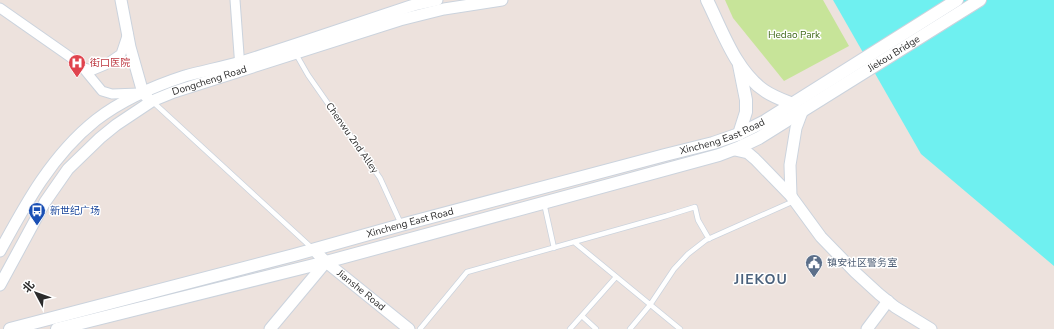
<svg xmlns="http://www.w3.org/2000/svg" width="1054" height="329" font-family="'Nunito Sans','Noto Sans SC',sans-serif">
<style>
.green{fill:#c7e499}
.water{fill:#6ff0f0}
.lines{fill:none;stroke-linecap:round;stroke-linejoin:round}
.service-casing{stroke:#cbd3dd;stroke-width:6}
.minor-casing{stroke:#cbd3dd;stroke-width:11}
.tertiary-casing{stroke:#cbd3dd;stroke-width:13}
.secondary-casing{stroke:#cbd3dd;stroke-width:14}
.service{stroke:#fff;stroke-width:4.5}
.minor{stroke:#fff;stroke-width:9}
.tertiary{stroke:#fff;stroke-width:11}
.secondary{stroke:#fff;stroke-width:12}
.labels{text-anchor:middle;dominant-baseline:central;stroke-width:3;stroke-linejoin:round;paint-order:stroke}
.park-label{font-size:10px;fill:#3f6919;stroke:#fff}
.street-label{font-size:10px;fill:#2b2b2b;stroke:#fff}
.health-label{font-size:10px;fill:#be3a42;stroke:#fff;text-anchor:start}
.transit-label{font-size:10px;fill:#164399;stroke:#fff;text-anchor:start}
.service-label{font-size:10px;fill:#4e5e75;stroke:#fff;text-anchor:start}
.district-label{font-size:14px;font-weight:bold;letter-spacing:1px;fill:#4a617c;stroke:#fff}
</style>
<rect width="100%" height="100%" fill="#ede2dd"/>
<path class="green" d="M725,0H823L849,46L784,81L733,18Z"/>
<path class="water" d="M833,0H1054V266L921,154Z"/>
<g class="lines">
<defs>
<path id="service" d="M296,54L308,75L380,178L401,224
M153,102L313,249
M544,203L554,248
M574,242L680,329
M582,316L596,329
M420,329L467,272L666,216L695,207L698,220L709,239
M570,329L616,277
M630,329L650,305L674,269L688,254L706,240L794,201"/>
<path id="minor" d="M235,0L240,68
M0,8L73,59L83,68L102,91L112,94L139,93
M83,68L93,70L105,65L121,54L128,33"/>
<g id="tertiary">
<path d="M121,0L130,47L143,93L147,97"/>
<path d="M735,150L748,153L755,159L791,196L821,237L855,272L879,294L895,307L931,329"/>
<path d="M791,196L790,165L796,128L802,112"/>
<path id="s1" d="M314,250L326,262L409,329"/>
<path d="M0,251C26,203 52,155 96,120C122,100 154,86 185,76C204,71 223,67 241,62C299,44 356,24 414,5L437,0"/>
<path id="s2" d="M0,285L45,202L68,169L100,138L116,125L152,101L174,92L400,20L444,9L502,0"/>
<path d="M270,329L326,262"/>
<path d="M867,329L888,301"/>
</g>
<g id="secondary">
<path d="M707,0C722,30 736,72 765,91C774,97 783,100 793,104"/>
<path d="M739,134L746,112V100L739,65"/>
<path id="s3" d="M10,329L294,255L401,225L665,155L713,143L739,134L765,121L957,0"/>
<path id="s4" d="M57,329L326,262L719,155L740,147L759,138L980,0"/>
</g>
</defs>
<use href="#service" class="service-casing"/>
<use href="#minor" class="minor-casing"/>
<use href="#tertiary" class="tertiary-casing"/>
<use href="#secondary" class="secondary-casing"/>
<use href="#service" class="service"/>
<use href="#minor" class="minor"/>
<use href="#tertiary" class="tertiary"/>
<use href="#secondary" class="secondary"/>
</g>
<defs>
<symbol id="hospital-pin" viewBox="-11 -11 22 30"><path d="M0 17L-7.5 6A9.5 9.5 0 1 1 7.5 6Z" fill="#e0444e" stroke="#fff"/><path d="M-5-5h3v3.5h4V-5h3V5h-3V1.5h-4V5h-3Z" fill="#fff"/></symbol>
<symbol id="bus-pin" viewBox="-11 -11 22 30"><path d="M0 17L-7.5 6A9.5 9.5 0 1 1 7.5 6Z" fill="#1a4fb4" stroke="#fff"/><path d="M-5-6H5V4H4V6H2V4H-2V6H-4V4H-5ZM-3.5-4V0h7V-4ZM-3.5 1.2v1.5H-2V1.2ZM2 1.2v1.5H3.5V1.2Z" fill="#fff"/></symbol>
<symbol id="civic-pin" viewBox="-11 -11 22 30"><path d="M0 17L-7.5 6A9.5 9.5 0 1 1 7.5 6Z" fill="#5c6f8a" stroke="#fff"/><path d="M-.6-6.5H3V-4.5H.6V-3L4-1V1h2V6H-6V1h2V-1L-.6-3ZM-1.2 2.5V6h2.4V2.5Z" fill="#fff"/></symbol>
</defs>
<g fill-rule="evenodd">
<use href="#hospital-pin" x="67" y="53" width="20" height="27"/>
<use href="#bus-pin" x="27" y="201" width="20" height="27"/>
<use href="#civic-pin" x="804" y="253" width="20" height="27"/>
</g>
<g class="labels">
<g class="park-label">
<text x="794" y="35">Hedao Park</text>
</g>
<g class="street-label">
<text stroke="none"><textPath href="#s4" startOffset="887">Jiekou Bridge</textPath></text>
<text stroke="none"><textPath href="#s2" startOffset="304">Dongcheng Road</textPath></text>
<text stroke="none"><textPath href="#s3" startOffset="738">Xincheng East Road</textPath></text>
<text transform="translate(352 138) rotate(55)">Chenwu 2nd Alley</text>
<text stroke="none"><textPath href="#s3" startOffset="414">Xincheng East Road</textPath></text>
<text stroke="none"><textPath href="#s1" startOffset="62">Jianshe Road</textPath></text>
</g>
<g class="health-label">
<text x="90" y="63">街口医院</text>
</g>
<g class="transit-label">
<text x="50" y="211">新世纪广场</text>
</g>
<g class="service-label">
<text x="827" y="263">镇安社区警务室</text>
</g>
<g class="district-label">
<text x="761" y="279">JIEKOU</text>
</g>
</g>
<g transform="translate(36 293) rotate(311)" stroke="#ffffff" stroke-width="3" paint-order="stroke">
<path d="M0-3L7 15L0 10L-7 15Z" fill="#2b2b2b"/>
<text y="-6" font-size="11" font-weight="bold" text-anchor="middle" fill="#2b2b2b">北</text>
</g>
</svg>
